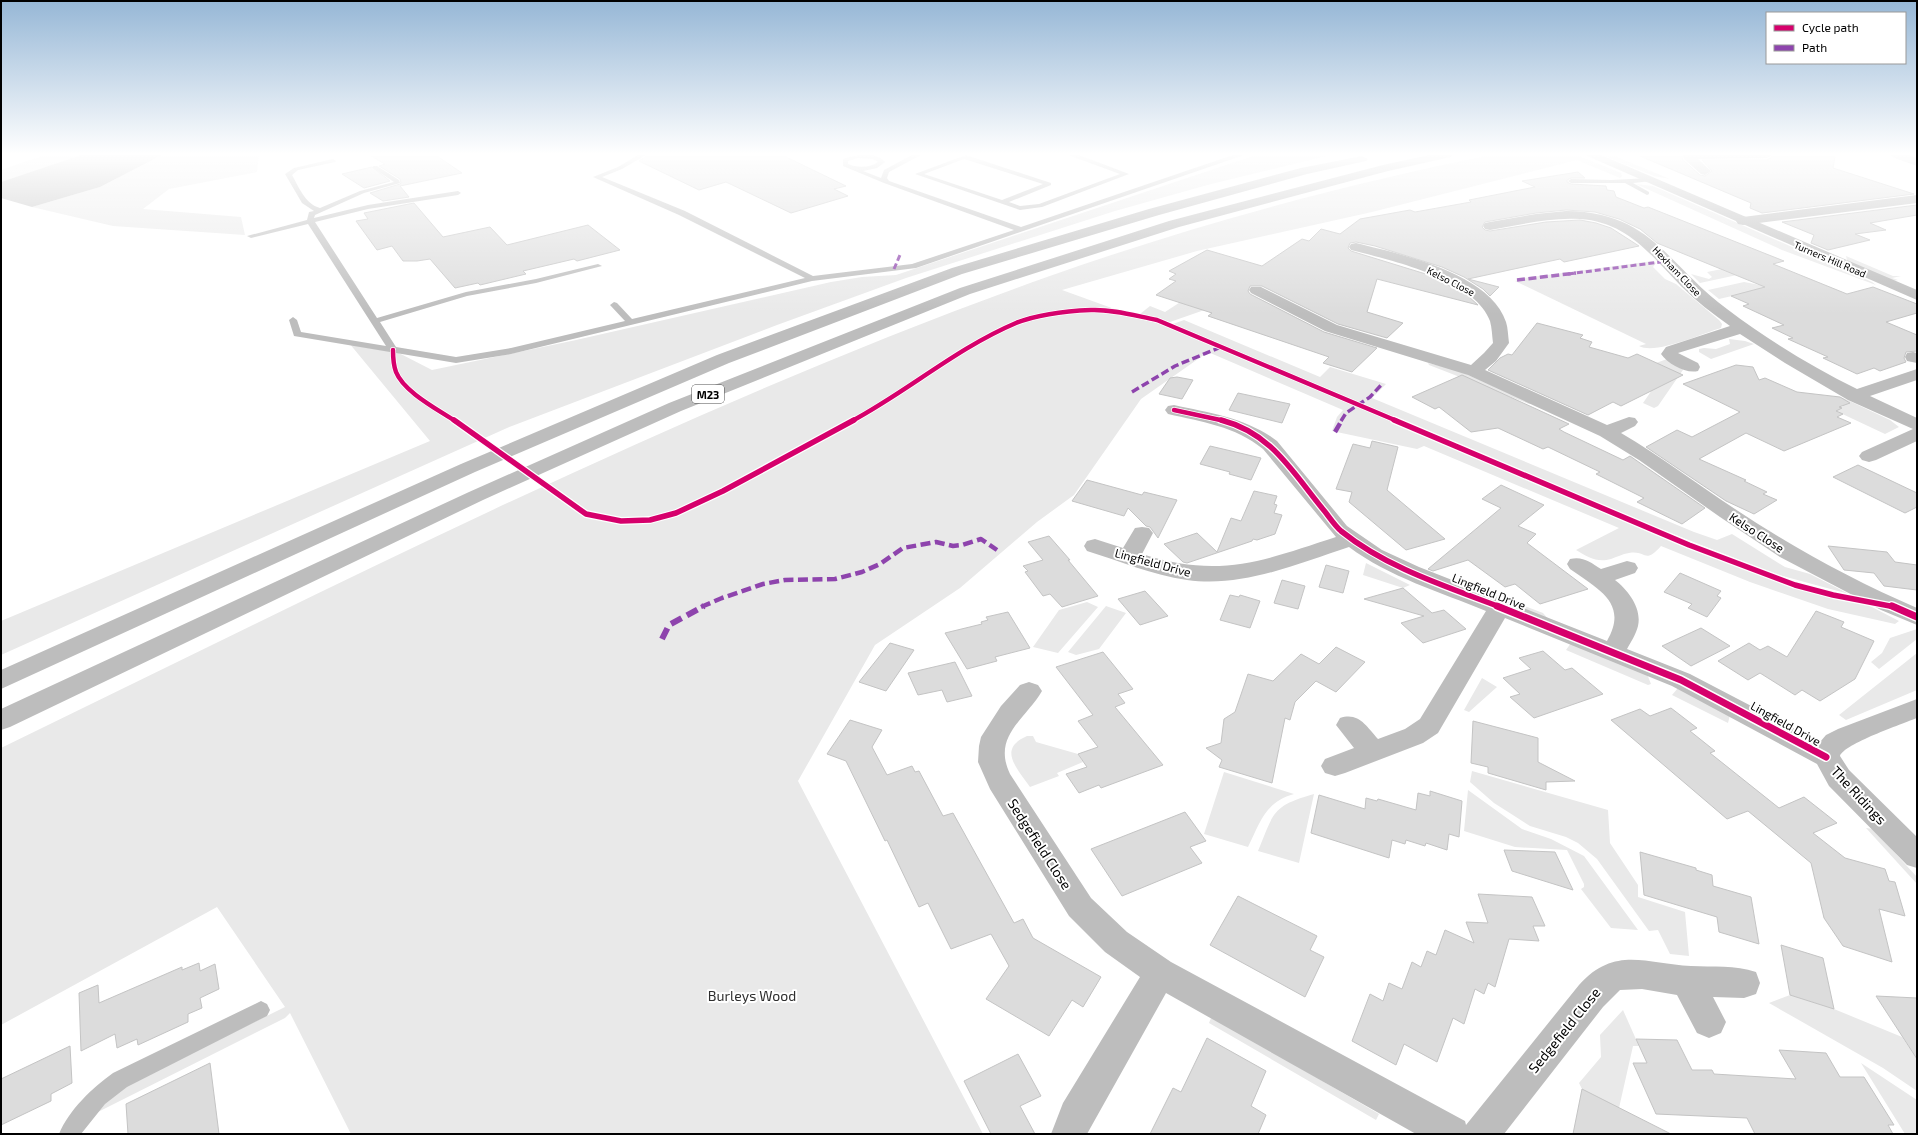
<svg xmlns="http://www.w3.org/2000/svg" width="1918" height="1135" font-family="'Exo 2',sans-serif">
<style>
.green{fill:#e9e9e9}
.water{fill:#bbb}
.building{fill:#dcdcdc;stroke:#c4c4c4}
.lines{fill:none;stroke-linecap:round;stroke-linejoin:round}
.service{fill:#bdbdbd;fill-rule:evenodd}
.minor{fill:#bdbdbd;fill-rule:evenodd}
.tertiary{fill:#bdbdbd;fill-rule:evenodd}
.motorway{fill:#bdbdbd;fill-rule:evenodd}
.quiet-far3{stroke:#8e44ad;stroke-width:3;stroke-dasharray:6 3;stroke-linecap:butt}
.quiet-far2{stroke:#8e44ad;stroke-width:3.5;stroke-dasharray:8 3.5;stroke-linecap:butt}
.quiet-far1{stroke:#8e44ad;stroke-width:4.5;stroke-dasharray:10 4.5;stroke-linecap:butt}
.quiet{stroke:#8e44ad;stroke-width:6;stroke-dasharray:12 6;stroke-linecap:butt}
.cycleway-far2-casing{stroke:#fff;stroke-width:6}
.cycleway-far1-casing{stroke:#fff;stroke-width:8}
.cycleway-casing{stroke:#fff;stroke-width:10}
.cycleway-far2{stroke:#d6006c;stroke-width:4.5}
.cycleway-far1{stroke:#d6006c;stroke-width:5.5}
.cycleway{stroke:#d6006c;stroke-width:7}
.labels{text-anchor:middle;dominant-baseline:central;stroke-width:4;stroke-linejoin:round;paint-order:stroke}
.far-street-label{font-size:10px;fill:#000;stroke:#fff}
.shield{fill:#fff;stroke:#4c4c4c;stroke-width:1}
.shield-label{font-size:11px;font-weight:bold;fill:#000}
.street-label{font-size:12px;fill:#000;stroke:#fff}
.near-street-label{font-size:14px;fill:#000;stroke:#fff}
.near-park-label{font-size:14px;fill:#2e2e2e;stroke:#fff}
</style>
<rect width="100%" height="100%" fill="#fff"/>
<path class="green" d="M45,155H81L1,182V170Z
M162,155H259L257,172L169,189L143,209L241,217L245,235L113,226L32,207L100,187Z
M1256,155H1331L1211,184L1115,211L906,278L777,325L507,428L1,655V621L430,441L349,343L393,350L432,370L576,340L831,282L862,277L896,275Z
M1491,155H1577L1621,173L1622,176L1620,178L1577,160L1372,212L1197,251L1062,290L1120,311L1118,314L1161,324L1745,569L1794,586L1836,598L1868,605L1899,621L1895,624L1828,609L1750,582L1661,546C1644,565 1647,550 1629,553C1622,554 1617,557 1611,559C1597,563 1588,557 1576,550L1619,528L1424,446L1417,449L1332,431L1337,417L1343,410L1208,352L1141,399L1074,495L1037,522L960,588L875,645L798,781L983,1134H351L290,1013L285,1018L92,1115L119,1089L285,1007L217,907L1,1025V748C345,581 686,406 1047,277C1191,226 1341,185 1491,155Z
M1602,155H1612L1670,179L1654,176Z
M1636,184L1653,186L1872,282L1876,285L1782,250Z
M1846,256L1893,276H1901L1892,278L1898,280L1893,281L1850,263L1847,260Z
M1653,261L1656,263L1653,267L1665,279L1676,284L1719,320L1722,324L1721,328C1703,333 1656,355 1639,346L1646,344L1515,281L1518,280L1516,279Z
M1722,269L1737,275L1700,283L1691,274L1709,279L1712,277L1707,272Z
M1744,282L1771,287L1719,299L1708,290Z
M1185,299L1213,307L1170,322L1140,314L1150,306L1165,312Z
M1184,320L1320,377L1330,367L1386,384L1372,398L1694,532L1717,540L1732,534L1785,567L1810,574L1849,594L1775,574L1658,528L1173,324Z
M1729,339L1745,341L1754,344L1711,359L1699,352V349L1704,348L1716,349L1730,344Z
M1667,359L1685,367L1658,406L1654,408L1643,403L1663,374L1648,366Z
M1428,363L1457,370L1533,404H1529L1429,365Z
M1841,397L1890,420L1899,427L1885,434L1836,411L1846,404Z
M1366,563L1410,585L1403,588L1363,575Z
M1457,580L1543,613L1549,620L1455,583Z
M1087,602L1098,607L1058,653L1033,647L1059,610Z
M1106,606L1126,613L1099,649L1076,655L1068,652Z
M1917,629V639L1879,669L1871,662L1882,653L1890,638Z
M1571,643L1647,674L1651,684L1648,685L1566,650Z
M1917,653V690L1846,720L1839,715Z
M1482,678L1497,687L1469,712L1464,710Z
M1678,688L1730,715L1728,723L1672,695Z
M1027,736H1033L1036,742L1078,754L1083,762L1057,773L1059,776L1030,787C1017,768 997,749 1027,736Z
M1472,771L1608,810L1610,843L1638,885V897L1685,912L1689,956L1670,954L1658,930L1649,931L1597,859L1578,843L1566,837L1530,826L1516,817L1494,803L1470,782Z
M1224,772L1294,794C1265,802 1260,823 1248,847L1204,834Z
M1468,790L1522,829L1551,839L1584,856L1638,930L1611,928L1581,889L1584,887V884L1567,850L1515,847L1464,831Z
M1314,794L1299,863L1258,851C1274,812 1272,806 1314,794Z
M1866,828L1873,829L1917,877V884Z
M1790,995L1834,1009L1902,1037L1915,1056H1917V1091L1883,1068L1769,1003Z
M1623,1010L1639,1046H1633L1619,1108L1582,1089L1579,1083L1601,1057L1600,1035Z
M1211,1018L1221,1022L1379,1114L1376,1120L1209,1023Z
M1861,1063L1917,1100V1134H1905Z"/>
<path class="water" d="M81,155H162L100,187L32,207L1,198V182Z"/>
<path class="building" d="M371,156H437L462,173L400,186L409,197L383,201L370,193L400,184L401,183L400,179L379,166L385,164Z
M647,156H784L846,186L834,189L848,196L791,213L726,182L699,190L639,161Z
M1640,156H1682L1683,160L1700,175L1705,176L1712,171L1702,160H1767L1773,156L1835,157L1833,168L1914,194L1762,213L1750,208L1751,203Z
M372,167L390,181L364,188L342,174Z
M1578,172L1585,178H1571L1567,180V182L1571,184L1606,186L1607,190L1614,191L1616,197L1644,208L1648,207L1784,261L1773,264L1847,294L1873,287L1917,304V313L1886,322L1917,335V351L1906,352L1904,358L1906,362L1880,371L1874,368L1857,374L1823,358L1828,357L1788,339L1793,338L1772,328L1784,325L1743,306L1749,304L1731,296L1765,287L1657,243L1640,229L1619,219L1595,212L1566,210L1536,213L1485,222L1482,227L1485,230L1490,231L1546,222L1580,220L1596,223L1611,228L1639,246L1564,262L1560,259L1468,279L1499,287L1490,296L1483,289L1464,277L1442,267L1375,246L1356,242L1350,243L1348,248L1351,251L1429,275L1467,295L1478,305L1377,279L1367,312L1403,323L1387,338L1338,324L1262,286H1250L1248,291L1250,294L1324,332L1377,348L1352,372L1323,363L1329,357L1208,316L1212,313L1156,295L1176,281L1169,279L1176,274L1169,271L1207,250L1262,266L1302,239L1309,241L1321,229L1340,234L1360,219L1410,210L1415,212L1471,202L1469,200L1535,187L1522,181Z
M414,203L443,237L490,227L507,245L588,225L620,250L577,261L574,259L523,271L526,274L480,285L478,283L455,288L430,259L417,261H403L392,246L377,250L356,221L368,219L364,213Z
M1917,205V215L1870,223L1886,230L1855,234L1870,240L1828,250L1811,243L1814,235L1782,222Z
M1537,323L1583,335L1580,338L1592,342L1589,347L1628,358L1637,354L1683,375L1621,406L1613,402L1588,415L1488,370L1500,358L1508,354L1512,355Z
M1736,365L1753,367L1759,380L1765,378L1797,392L1840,397L1850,403L1839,407L1842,408L1836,411L1843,414L1837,417L1851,423L1784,451L1746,433L1699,459L1746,480L1744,481L1767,492L1763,494L1777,500L1754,514L1726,501L1646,447L1677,430L1692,437L1740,412L1683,384Z
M1462,375L1569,424L1559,429L1564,432L1623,460L1630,456L1705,508L1682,524L1637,502L1644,498L1596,474L1600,472L1548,447L1543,449L1498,428L1471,432L1439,407L1435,409L1412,397Z
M1177,377L1193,380L1182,399L1159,394L1170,378Z
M1238,393L1290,404L1282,423L1229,410Z
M1372,441L1398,447L1387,490L1445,539L1406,550L1349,502L1352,492L1336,489L1353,444L1370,448Z
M1210,446L1261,458L1251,480L1229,474L1230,472L1200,464Z
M1858,465L1917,493V507L1905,513L1833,477Z
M1087,480L1142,495L1144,492L1177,500L1158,538L1150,527L1146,526L1128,508L1124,516L1072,501Z
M1501,485L1544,505L1518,526L1536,534L1527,543L1588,589L1540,604L1515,584L1505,587L1468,560L1433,571L1428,569L1501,508L1482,499Z
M1254,491L1277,496L1274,504L1277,505L1274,513L1282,515L1275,534L1257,540L1253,539L1252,541L1187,563L1183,562L1164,544L1197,533L1217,552L1231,518L1241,521Z
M1049,536L1070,560H1068L1098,596L1062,607L1050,594L1043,596L1025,572L1028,571L1023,566L1043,560L1028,542Z
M1828,546L1887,552L1895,562L1917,565V590L1884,586L1874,573L1844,570Z
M1326,565L1349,571L1343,593L1319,587Z
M1680,573L1721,591L1717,596L1721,598L1707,617L1688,608L1692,604L1664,592Z
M1282,580L1305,586L1298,609L1274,603Z
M1403,588L1432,613L1444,610L1466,629L1423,643L1401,623L1424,616L1364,599Z
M1145,591L1168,616L1140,625L1118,599Z
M1230,595L1239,597L1240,595L1260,601L1250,628L1220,620Z
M1816,611L1844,622L1841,627L1874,641L1855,679L1820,701L1802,690L1795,695L1760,673L1748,680L1718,661L1749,643L1760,650L1768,646L1787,657Z
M1008,612L1030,648L995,657L997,661L967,669L945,633L982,624L981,622L988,620L986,617Z
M1701,628L1730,646L1691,666L1662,646Z
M890,643L914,650L886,691L859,682Z
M1336,647L1365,662L1336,692L1316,681L1295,702L1290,720L1285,718L1272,783L1219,767L1222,760L1206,748L1221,743L1224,719L1235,712L1248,674L1273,681L1301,654L1319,664Z
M1543,651L1565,670L1572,668L1603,694L1534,718L1510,697L1520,694L1503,678L1531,669L1519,658Z
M1103,652L1133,689L1118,694L1125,703L1115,707L1163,765L1101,788L1099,785L1079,793L1066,774L1087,767L1078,754L1098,747L1078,721L1093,715L1056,667Z
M955,662L972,696L947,702L942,690L918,695L908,673Z
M1671,708L1697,728L1690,731L1715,751L1710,753L1779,808L1804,797L1837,823L1813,833L1845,858L1885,869L1889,881L1895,882L1905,916L1879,909L1892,962L1843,946L1824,918L1811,863L1748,811L1727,819L1611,720L1640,709L1650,716Z
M850,720L882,730L872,747L887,775L912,766L915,772L919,771L943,816L953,813L1014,923L1023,919L1033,938L1101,977L1083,1007L1072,1000L1049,1036L986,999L1009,966L991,934L951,949L928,903L919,907L887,840L885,841L846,761L827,754Z
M1473,721L1538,738V762L1575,781L1546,782V790L1488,773V767L1471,763Z
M1430,791L1462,801L1459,837L1449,834L1447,850L1426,843L1425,846L1406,840L1405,844L1392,840L1389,858L1311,833L1319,795L1365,809L1366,798L1377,801L1378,799L1416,810L1418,793L1430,796Z
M1185,812L1206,841L1190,847L1202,863L1122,896L1091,849Z
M1504,850L1555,852L1573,890L1512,871Z
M1640,852L1696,868V870L1712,875L1713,886L1751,897L1759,944L1719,932L1717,917L1644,895Z
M1478,894L1532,897L1545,926H1533L1539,941L1509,939L1495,987L1488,983L1484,994L1475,989L1464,1024L1453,1018L1437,1062L1404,1044L1396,1065L1352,1041L1370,994L1383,1001L1389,983L1402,989L1412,962L1421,967L1427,951L1436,955L1445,930L1474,943L1466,922L1488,923Z
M1238,896L1317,936L1310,950L1324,957L1305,997L1210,945Z
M1781,945L1823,958L1834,1009L1790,995Z
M199,963L200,971L215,964L219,989L200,998L202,1008L188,1014V1022L138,1045L137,1039L117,1048L115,1034L81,1051L79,993L98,985L99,1003L182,967V970Z
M1876,996L1917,998V1059Z
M1207,1038L1266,1071L1251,1106L1266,1115L1258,1134H1150L1173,1088L1181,1092Z
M1636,1039L1677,1040L1692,1070H1712L1714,1074L1796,1079L1779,1050L1826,1053L1840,1077H1864L1894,1125H1888L1893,1134H1755L1747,1118L1656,1114L1633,1063H1647Z
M70,1046L72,1083L51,1094V1101L1,1125V1079Z
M1018,1054L1041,1096L1020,1106L1035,1134H991L964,1081Z
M210,1063L219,1134H128L126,1104Z
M1582,1089L1671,1134H1573Z"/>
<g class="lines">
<path class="service" d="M638,155H646L622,169L602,177L685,211L813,276L912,264L1014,230L884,183L843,166V159C856,155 875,151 885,162L877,168L863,171L881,178L884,170L912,155H921L889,172L887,178L889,181L1021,227L1233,155H1244L916,268L812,281L511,354L456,363L294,336L289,320L293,317L297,320L301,332L386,346L308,224L251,238L247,236L307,220L309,212L314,211L302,203L285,174L294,168L333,159L336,161L335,162L298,170L292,175C299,187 305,204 320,208L360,191L394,182L373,168V166H377L399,180L400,183L364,193L315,215L314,218L368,205L458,191L461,193L458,195L368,209L315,222L377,318L466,292L536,279L598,264L602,266L536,283L467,296L380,322L396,347L456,357L511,348L625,321L610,305L614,302L617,303L632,319L805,278L679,215L593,177L618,167ZM858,158L873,159L878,162C869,168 858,168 848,164V161Z
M966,155L1051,183V185L1009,202L1020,206L1039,204L1120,174L1068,155H1079L1129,174L1042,207L1020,210L915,174ZM964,159L1043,184L1002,200L924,174Z
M1650,178L1653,180L1652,181L1633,183L1649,192V194L1647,195L1625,183H1571L1568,181L1571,179L1611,180Z
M261,1001L267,1004L270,1010L267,1016L127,1087L105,1104L81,1134H59C69,1110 92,1088 113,1073Z"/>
<path class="minor" d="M1683,155H1772L1767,158L1698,159L1711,171L1705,175L1701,174L1684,159Z
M1891,155H1909L1917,158V166L1892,157Z
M1917,195V203L1743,225L1738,224L1736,221L1738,218L1743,217Z
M1566,211C1652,212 1666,264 1727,309C1768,340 1811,366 1857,389L1917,369V380L1870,396L1917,418V441L1876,460L1869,462L1862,460L1859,456L1862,452L1913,429L1848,400L1785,363L1740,334L1678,353L1698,363L1700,367L1698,371C1686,374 1668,364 1661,354L1666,347L1730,326C1713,314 1696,301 1681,286C1651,255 1627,222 1580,219C1550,217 1520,225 1490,230L1485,229L1483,226L1485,223L1490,222L1536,214Z
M1356,243C1400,254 1490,273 1506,322C1508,328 1508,336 1509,343L1496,361L1485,370L1607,425L1629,417L1635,418L1638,422L1635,426L1621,433C1660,456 1697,484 1735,509C1792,547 1854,581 1917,608V625L1881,610L1780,557L1720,517L1639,460L1600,436L1468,375L1325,331L1251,293L1249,290L1251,287H1261L1337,325L1471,365L1484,353L1493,343C1492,336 1492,328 1490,321C1475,279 1390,260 1351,250L1349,247L1351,244Z
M1913,352L1917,353V363L1907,361L1905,357L1907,353Z
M1174,405C1210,413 1247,418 1277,441L1347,526L1382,550L1419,567L1607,641C1629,603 1598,589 1570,569L1567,564L1570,559C1583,556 1590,562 1601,569L1627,561L1635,563L1638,568L1635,573L1615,580C1628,590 1642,608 1638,626C1636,634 1631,642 1627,649L1690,674L1820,742L1826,735L1838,729L1917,699V718C1902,724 1844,744 1840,756L1849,770L1917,837V868L1907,865L1829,786L1817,764L1672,686L1505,618L1438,733L1423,743L1345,773L1335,776L1325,773L1321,766L1325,759L1354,748L1336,725L1340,718C1359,712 1366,726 1378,739L1405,729L1420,719L1486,611C1440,592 1389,577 1349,547C1297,564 1242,588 1187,580C1152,575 1120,561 1087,551L1084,546L1087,541L1095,539L1123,548L1135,528L1142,527L1149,528L1153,533L1142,554C1220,579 1262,561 1336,537L1263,449C1235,426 1202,422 1168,414L1165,410L1168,406Z
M1029,682L1038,685L1042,691C1025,720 992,736 1010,774L1091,898L1127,932L1171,962L1465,1121L1466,1125L1579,985C1615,945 1646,964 1691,966C1713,967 1735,965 1756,972L1760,983L1756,994L1744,998L1713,997L1726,1022L1721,1033L1709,1038L1697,1033L1677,995L1642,989L1620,990L1603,1007L1504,1134H1416L1166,993L1087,1134H1051L1063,1103L1140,977L1105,952L1069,916L990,789L978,762L979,746L981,737L1001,706L1020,685Z"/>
<path class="tertiary" d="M1585,155H1601L1917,290V300Z"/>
<path class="motorway" d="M1429,155H1452L1451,157L1388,171L1179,227L970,294L681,411L483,500L10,727L1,730V709L469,492L669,403L960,288L1169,221L1383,165Z
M1362,156L1368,159L1366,161L1307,174L1159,215L962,274L729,363L475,472L1,689V670L461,464L717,355L952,268L1149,209L1301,168Z"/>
<path class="quiet-far3" d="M894,269L900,255
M1568,274L1668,261"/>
<path class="quiet-far2" d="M1517,280L1576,273
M1132,392L1175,366L1221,347
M1341,421L1346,413L1370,397L1383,383"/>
<path class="quiet-far1" d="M1335,432L1342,420
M701,607L722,598L763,584L785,580L835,579L862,572L880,564L903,548L936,542L953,546L962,545L981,539L997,550"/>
<path class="quiet" d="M662,639L669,625L704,606"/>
<defs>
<path id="cycleway-far2" d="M393,350C393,358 393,364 396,372C404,392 437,409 455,421
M1174,410L1225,421
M852,421C908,391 957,348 1016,323C1039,314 1067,311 1091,310C1113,309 1136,316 1157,320L1397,421"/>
<path id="cycleway-far1" d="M454,420L586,514L621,521L650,520L676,513L723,491L854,420
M1221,420C1271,433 1291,470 1322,508C1328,515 1334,525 1341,531C1387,568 1445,586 1500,607
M1394,420L1689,545L1795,585L1833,595L1895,607"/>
<path id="cycleway" d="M1497,606L1681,680L1826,757
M1892,606L1917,617"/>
</defs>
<use href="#cycleway-far2" class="cycleway-far2-casing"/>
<use href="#cycleway-far1" class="cycleway-far1-casing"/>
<use href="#cycleway" class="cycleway-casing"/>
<use href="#cycleway-far2" class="cycleway-far2"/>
<use href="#cycleway-far1" class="cycleway-far1"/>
<use href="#cycleway" class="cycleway"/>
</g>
<linearGradient id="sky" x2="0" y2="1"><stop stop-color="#96b7d6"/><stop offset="0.49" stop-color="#fff"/><stop offset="1" stop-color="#fff" stop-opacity="0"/></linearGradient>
<rect width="1918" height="314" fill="url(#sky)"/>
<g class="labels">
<g class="far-street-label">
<text transform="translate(1830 259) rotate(23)">Turners Hill Road</text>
<text transform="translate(1677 271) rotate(46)">Hexham Close</text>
<text transform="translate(1451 281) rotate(27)">Kelso Close</text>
</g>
<rect class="shield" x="692" y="385" width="32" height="18" rx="3"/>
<g class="shield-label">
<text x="708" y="394">M23</text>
</g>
<g class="street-label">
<text transform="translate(1757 532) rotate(33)">Kelso Close</text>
<text transform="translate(1153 562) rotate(15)">Lingfield Drive</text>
<text transform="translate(1489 591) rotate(22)">Lingfield Drive</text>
<text transform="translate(1786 723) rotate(29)">Lingfield Drive</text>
</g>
<g class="near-street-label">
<text transform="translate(1859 795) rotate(47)">The Ridings</text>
<text transform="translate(1040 844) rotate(57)">Sedgefield Close</text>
<text transform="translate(1564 1030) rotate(-51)">Sedgefield Close</text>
</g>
<g class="near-park-label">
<text x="752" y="995">Burleys Wood</text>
</g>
</g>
<rect width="1918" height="1135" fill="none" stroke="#000000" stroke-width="4"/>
<rect x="1766" y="12" width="140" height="52" fill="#ffffff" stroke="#999999"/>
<rect x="1774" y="25" width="20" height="6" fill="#d6006c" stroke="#999999"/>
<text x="1802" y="32" font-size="12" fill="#000000">Cycle path</text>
<rect x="1774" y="45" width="20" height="6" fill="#8e44ad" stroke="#999999"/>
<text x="1802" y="52" font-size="12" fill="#000000">Path</text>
</svg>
